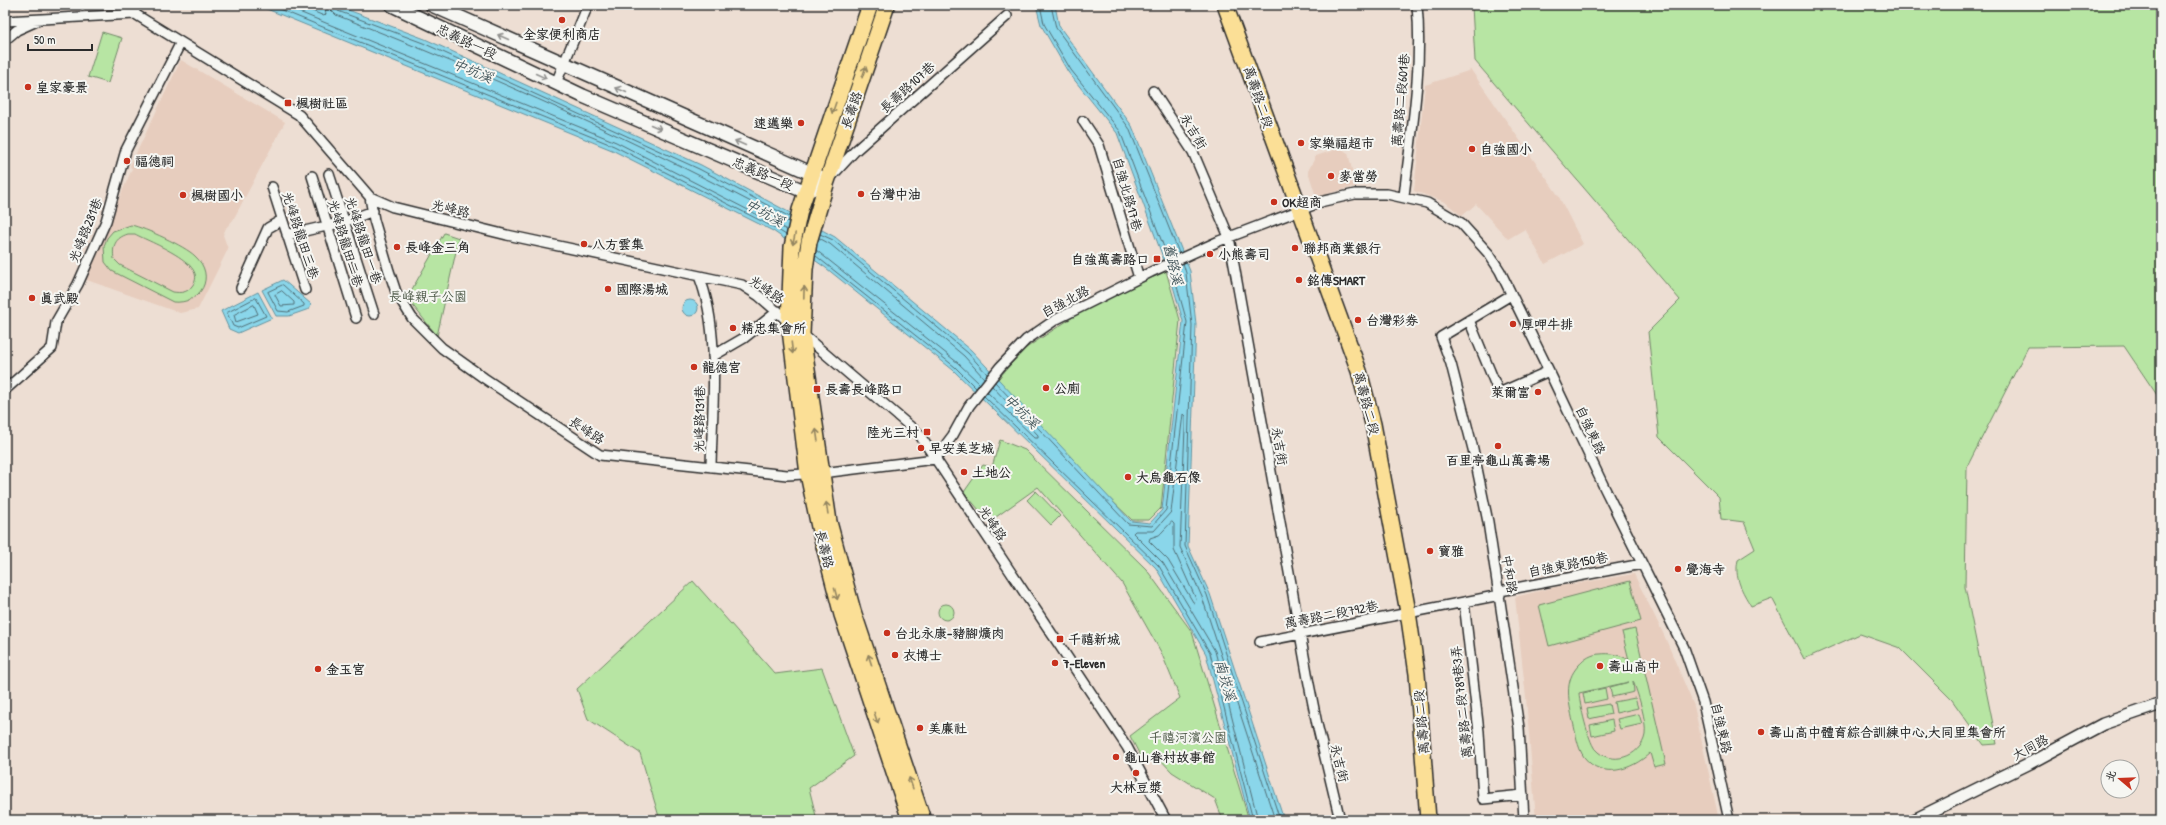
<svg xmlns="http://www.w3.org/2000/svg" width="2166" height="825" font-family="'Patrick Hand','LXGW WenKai TC',sans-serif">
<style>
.built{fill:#e7cdbe}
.green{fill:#b7e5a3;stroke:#718867;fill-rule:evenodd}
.water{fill:#8ad6ea;stroke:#64929e}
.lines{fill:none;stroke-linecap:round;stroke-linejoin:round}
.shore{stroke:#516f77;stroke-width:1}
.minor-casing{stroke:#2b2b2b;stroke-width:12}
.tertiary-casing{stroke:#2b2b2b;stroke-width:14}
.secondary-casing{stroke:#2b2b2b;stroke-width:16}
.primary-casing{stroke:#2b2b2b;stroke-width:18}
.minor{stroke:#f6f6f2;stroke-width:9}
.tertiary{stroke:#f6f6f2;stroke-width:11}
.secondary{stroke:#f6f6f2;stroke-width:13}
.primary{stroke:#fbdf96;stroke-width:15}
.oneway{stroke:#90908e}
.oneway2{stroke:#938560}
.poi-dot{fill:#c8321e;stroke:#f6f6f2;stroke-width:1.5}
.labels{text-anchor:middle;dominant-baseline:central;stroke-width:4;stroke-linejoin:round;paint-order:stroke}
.poi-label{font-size:13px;font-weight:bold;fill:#2b2b2b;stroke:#f6f6f2;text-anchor:start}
.street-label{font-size:13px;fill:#2b2b2b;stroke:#f6f6f2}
.park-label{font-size:13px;fill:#4e5a49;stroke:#f6f6f2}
.water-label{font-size:14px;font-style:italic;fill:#43565b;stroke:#f6f6f2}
</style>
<rect width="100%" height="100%" fill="#edded3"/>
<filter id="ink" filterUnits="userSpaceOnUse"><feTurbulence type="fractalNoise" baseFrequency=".025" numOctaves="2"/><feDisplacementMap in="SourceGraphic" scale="8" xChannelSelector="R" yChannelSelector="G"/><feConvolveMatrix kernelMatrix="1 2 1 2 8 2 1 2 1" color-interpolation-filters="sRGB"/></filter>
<g filter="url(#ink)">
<path class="built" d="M181,60L285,122L233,220L226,228L223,235L228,249L198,309L180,313L84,279L132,169L130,166Z
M1471,70L1558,195L1583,244L1545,264L1525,229L1508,239L1476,204L1462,216L1445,202L1414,191L1425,85Z
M1340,148L1348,153L1356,186L1316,197L1308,171L1316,156Z
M1634,574L1664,635L1694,706L1719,820H1536L1526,698L1515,597L1555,587Z"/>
<path class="green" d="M1475,5H2161V401L2124,346L2028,347L1967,467L1965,587L1997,744L1984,745L1952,700L1900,648L1860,634L1804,659L1772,598L1751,606C1742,591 1734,578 1738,560L1755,549L1744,522L1721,519L1719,497L1659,437L1648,332L1680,300L1475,61L1472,6Z
M102,32L122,38L108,83L88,77Z
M131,225C145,228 185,246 195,256C217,276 201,305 173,302L112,271L105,262L104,246L107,238L113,231ZM128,234H135C149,242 211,264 192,286C187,293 181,293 173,292L120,265L114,259C112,246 115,238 128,234Z
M444,233L459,238L437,336L407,298Z
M1166,271L1180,320L1161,508L1149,520H1132L992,386L1023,350L1079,313Z
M1000,440L1025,450L1146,569L1192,632L1249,820H1223L1215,799L1172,772L1157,756L1143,761L1130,736L1180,698L1161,652L1122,583L1038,487L989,522L964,492L983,465L992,467Z
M1036,491L1060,516L1051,525L1027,500Z
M693,581L775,674L822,668L854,756L809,788L817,820H660L640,753L588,719L577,689Z
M1630,581L1641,621L1549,646L1539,605Z
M938 612a8 8 0 1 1 16 0a8 8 0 1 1-16 0Z
M1635,629L1666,764L1654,767L1650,753C1632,770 1602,780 1584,757C1577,747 1576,733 1573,722C1569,702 1563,681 1579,665C1584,659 1592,654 1600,654C1610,653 1619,654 1629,660L1622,632ZM1633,681C1638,694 1647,721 1645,735C1641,757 1610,767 1595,749C1588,740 1580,705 1579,693L1629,682L1610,687L1612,697L1634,692Z
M1605,688L1607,699L1585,704L1583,693Z
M1635,698L1638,708L1616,713L1614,702Z
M1609,704L1611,714L1589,719L1587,708Z
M1639,714L1642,724L1620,729L1617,719Z
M1612,720L1614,731L1592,736L1590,725Z"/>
<path class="water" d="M257,5H335L425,39L701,165L835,237L971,350L1131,521L1150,523L1162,510L1183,321L1171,279L1117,133L1068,72L1041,25L1036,5H1055L1059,26L1132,126L1190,271L1196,324L1188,546L1210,594L1284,820H1250L1206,654L1156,568L953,370L826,268L773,231L612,150Z
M283,280L311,304L309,309L289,316H276L262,290Z
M258,292L272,318L238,333L229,329L221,311Z
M682 308a8 8 0 1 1 16 0a8 8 0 1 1-16 0Z"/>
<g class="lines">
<path class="shore" d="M269,5L614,146L775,228L786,235
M282,5L616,142L787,230
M298,5L324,16L326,14L324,5
M330,5L332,11L336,15C491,75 643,144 789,222
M335,5L338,11L423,43L699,169L790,217
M1040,5L1044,24L1071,70L1120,131L1168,258
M1051,5L1056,28L1129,128L1179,253
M820,234L833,240L968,353L987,374
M819,238L830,244L964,356L984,378
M816,250L958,363L980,384
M816,256L955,367L976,388
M1183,263L1186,273L1192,325L1185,546L1207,595L1280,820
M283,285L304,304V306L288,312L278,311L268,292Z
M282,291L294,302V305L281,306L275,295Z
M256,298L266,316L238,328L233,326L227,313Z
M254,305L258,314L236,322L234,315Z
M995,382L1128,524L1152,526L1166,510L1187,322L1172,269
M987,392L1035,438H1038V435L992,386
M984,396L1159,566L1210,653L1253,820
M1172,522L1174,524V550L1196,599L1195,603L1193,602L1168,560L1149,541L1150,538L1159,535Z
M1258,820L1215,651L1163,563L1133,533L1135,531H1154L1171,512L1183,414L1185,416V428L1180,547L1202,597L1275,820"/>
<defs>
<path id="minor" d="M135,5V14L299,115L370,197L393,207L507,235L742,285L759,296L790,323
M5,21L135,14
M5,40L17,30L37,21
M556,83L588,5
M1153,91L1193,152L1229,237L1309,684L1317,724L1340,820
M1083,121L1099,145L1139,278
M329,174L374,314
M312,176L356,318
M831,177L855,151L1007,16
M272,187L305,290
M1404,196C1411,134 1423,68 1417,5
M370,197L374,220L389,271L396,292L412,318L442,348L484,378L600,455L787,475L822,473L935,459
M287,235L344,222L373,211
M699,276C721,331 712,408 711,467
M241,288L268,228L282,220
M1511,295L1441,337L1451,364L1473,449L1488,522L1519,728L1524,820
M1469,320L1499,393L1549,371
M801,333L919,434L1127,747L1166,820
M713,356L744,338L778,311
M5,390L52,348L56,322L78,284L106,221L126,150L180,44
M935,459L953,435L969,406L1000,367L1026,340L1055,320L1151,272L1219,241L1324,201L1355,194H1387L1427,203L1461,223L1489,254L1500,271L1549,371L1605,489L1684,648L1703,702L1729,820
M1500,591L1642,564
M1464,602L1479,732L1483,799L1523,795
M1260,642L1500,595"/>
<path id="tertiary" d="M1914,820L2030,763L2103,724L2161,704"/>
<path id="secondary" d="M392,5L583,96L806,192L827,181
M432,5L822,178"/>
<path id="primary" d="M870,5L800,210L792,247L789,322L808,474L819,527L842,615L910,820
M887,5L827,181L809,242L805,269L802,334L829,522L853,611L923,820
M1225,5L1359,371L1373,424L1408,612L1417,674L1428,820"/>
</defs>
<use href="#minor" class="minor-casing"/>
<use href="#tertiary" class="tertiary-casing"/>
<use href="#secondary" class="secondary-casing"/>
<use href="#primary" class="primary-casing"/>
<use href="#minor" class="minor"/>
<use href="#tertiary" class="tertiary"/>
<use href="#secondary" class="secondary"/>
<use href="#primary" class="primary"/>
</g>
<defs><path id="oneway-shaft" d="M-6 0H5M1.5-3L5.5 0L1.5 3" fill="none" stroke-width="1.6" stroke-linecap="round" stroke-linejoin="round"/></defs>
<g class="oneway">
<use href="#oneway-shaft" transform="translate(503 37) rotate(-156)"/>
<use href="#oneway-shaft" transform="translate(541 76) rotate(25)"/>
<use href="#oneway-shaft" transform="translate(621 90) rotate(-156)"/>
<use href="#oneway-shaft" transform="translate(656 127) rotate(24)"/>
<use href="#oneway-shaft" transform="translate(740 143) rotate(-156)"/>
</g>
<g class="oneway2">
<use href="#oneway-shaft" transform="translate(864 72) rotate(-71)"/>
<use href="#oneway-shaft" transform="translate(834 108) rotate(109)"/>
<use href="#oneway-shaft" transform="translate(794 239) rotate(102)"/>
<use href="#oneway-shaft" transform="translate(804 292) rotate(-88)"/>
<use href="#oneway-shaft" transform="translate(792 348) rotate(83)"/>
<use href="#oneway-shaft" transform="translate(817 435) rotate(-98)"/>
<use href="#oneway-shaft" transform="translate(827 508) rotate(-99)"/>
<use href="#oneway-shaft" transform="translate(836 594) rotate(75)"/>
<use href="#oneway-shaft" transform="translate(870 660) rotate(-108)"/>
<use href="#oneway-shaft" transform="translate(876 718) rotate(72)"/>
<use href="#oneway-shaft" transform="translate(911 783) rotate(-109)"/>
</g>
</g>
<g class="poi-dot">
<circle cx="562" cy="20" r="4"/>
<circle cx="28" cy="87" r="4"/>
<rect x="284" y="99" width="8" height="8" rx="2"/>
<circle cx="801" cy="123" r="4"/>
<circle cx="1301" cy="143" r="4"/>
<circle cx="1472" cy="149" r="4"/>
<circle cx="127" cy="161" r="4"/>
<circle cx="1331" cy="176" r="4"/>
<circle cx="861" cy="194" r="4"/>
<circle cx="183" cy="195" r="4"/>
<circle cx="1274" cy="202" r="4"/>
<circle cx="584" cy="244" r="4"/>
<circle cx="397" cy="247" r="4"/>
<circle cx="1295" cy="248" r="4"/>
<circle cx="1210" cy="254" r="4"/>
<rect x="1153" y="255" width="8" height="8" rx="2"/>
<circle cx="1299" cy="280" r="4"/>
<circle cx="608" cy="289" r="4"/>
<circle cx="32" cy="298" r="4"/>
<circle cx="1358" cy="320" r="4"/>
<circle cx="1513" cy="324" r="4"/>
<circle cx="733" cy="328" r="4"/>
<circle cx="694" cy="367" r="4"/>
<circle cx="1046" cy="388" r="4"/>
<rect x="813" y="385" width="8" height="8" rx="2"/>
<circle cx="1538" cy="392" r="4"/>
<rect x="923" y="428" width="8" height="8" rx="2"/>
<circle cx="1498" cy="446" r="4"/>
<circle cx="921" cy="448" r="4"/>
<circle cx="964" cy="472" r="4"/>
<circle cx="1128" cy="477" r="4"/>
<circle cx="1430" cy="551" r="4"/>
<circle cx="1678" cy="569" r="4"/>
<circle cx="887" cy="633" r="4"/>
<rect x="1056" y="635" width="8" height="8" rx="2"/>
<circle cx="895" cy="655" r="4"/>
<circle cx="1055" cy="663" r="4"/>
<circle cx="1600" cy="666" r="4"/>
<circle cx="318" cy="669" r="4"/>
<circle cx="920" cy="728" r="4"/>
<circle cx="1761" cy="732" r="4"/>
<circle cx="1116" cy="757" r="4"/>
<circle cx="1136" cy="773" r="4"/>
</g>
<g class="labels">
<g class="poi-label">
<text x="562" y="34" text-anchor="middle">全家便利商店</text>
<text x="36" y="87">皇家豪景</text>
<text x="296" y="103">楓樹社區</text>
<text x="793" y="123" text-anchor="end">速邁樂</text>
<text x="1309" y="143">家樂福超市</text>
<text x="1480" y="149">自強國小</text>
<text x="135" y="161">福德祠</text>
<text x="1339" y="176">麥當勞</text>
<text x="869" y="194">台灣中油</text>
<text x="191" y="195">楓樹國小</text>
<text x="1282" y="202">OK超商</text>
<text x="592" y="244">八方雲集</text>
<text x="405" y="247">長峰金三角</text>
<text x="1303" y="248">聯邦商業銀行</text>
<text x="1218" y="254">小熊壽司</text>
<text x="1149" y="259" text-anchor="end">自強萬壽路口</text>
<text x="1307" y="280">銘傳SMART</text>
<text x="616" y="289">國際湯城</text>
<text x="40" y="298">真武殿</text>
<text x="1366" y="320">台灣彩券</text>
<text x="1521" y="324">厚呷牛排</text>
<text x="741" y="328">精忠集會所</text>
<text x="702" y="367">龍德宮</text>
<text x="1054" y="388">公廁</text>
<text x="825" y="389">長壽長峰路口</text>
<text x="1530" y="392" text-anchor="end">萊爾富</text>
<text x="919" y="432" text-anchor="end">陸光三村</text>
<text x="929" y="448">早安美芝城</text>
<text x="1498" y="460" text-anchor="middle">百里亭龜山萬壽場</text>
<text x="972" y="472">土地公</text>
<text x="1136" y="477">大烏龜石像</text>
<text x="1438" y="551">寶雅</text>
<text x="1686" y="569">覺海寺</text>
<text x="895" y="633">台北永康-豬腳爌肉</text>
<text x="1068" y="639">千禧新城</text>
<text x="903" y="655">衣博士</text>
<text x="1063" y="663">7-Eleven</text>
<text x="1608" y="666">壽山高中</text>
<text x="326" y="669">金玉宮</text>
<text x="928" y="728">美廉社</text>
<text x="1769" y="732">壽山高中體育綜合訓練中心,大同里集會所</text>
<text x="1124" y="757">龜山眷村故事館</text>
<text x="1136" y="787" text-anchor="middle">大林豆漿</text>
</g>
<g class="street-label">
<text transform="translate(467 41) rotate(25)">忠義路一段</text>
<text transform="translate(907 87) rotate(-42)">長壽路107巷</text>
<text transform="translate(1259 97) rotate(71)">萬壽路二段</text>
<text transform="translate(1400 100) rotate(-85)">萬壽路二段601巷</text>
<text transform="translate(851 110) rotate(-71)">長壽路</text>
<text transform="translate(1194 131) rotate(59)">永吉街</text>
<text transform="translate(763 173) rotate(23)">忠義路一段</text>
<text transform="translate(1128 194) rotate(74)">自強北路17巷</text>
<text transform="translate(451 208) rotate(14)">光峰路</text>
<text transform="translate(85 230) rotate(-68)">光峰路281巷</text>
<text transform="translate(301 235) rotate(72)">光峰路龍田三巷</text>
<text transform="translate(364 240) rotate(72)">光峰路龍田一巷</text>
<text transform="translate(346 243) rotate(73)">光峰路龍田二巷</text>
<text transform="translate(767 289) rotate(35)">光峰路</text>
<text transform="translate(1065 301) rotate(-28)">自強北路</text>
<text transform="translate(1367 403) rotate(75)">萬壽路二段</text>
<text transform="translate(699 419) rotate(-89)">光峰路131巷</text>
<text transform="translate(587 430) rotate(33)">長峰路</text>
<text transform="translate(1591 430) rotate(65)">自強東路</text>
<text transform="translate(1280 446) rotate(80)">永吉街</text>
<text transform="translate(993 523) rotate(56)">光峰路</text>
<text transform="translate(825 549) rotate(76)">長壽路</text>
<text transform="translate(1568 564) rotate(-11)">自強東路150巷</text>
<text transform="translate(1510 574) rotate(81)">中和路</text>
<text transform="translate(1331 614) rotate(-11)">萬壽路二段792巷</text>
<text transform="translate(1461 702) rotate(-96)">萬壽路二段789巷3弄</text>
<text transform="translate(1421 722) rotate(-95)">萬壽路二段</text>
<text transform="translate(1722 728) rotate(77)">自強東路</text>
<text transform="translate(2030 747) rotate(-28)">大同路</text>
<text transform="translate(1340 763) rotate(76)">永吉街</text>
</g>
<g class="park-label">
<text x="428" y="296">長峰親子公園</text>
<text x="1188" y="737">千禧河濱公園</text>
</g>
<g class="water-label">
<text transform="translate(473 70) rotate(22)">中坑溪</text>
<text transform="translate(765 212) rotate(29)">中坑溪</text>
<text transform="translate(1174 264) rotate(77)">舊路溪</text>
<text transform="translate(1022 411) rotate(44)">中坑溪</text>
<text transform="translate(1226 680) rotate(74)">南崁溪</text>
</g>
</g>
<rect width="2166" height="825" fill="none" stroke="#f6f6f2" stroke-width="20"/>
<rect x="10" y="10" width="2146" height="805" fill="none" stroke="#2b2b2b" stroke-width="1.5" filter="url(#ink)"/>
<g transform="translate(2120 779) rotate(289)"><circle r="19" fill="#f6f6f2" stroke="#a5a5a2"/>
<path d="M0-3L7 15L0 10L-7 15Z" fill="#c8321e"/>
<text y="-6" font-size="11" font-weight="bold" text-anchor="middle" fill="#2b2b2b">北</text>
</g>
<path d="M28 44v6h64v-6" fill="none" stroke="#2b2b2b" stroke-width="2"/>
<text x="34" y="44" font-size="12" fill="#2b2b2b" stroke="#f6f6f2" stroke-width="3" paint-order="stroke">50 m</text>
</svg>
